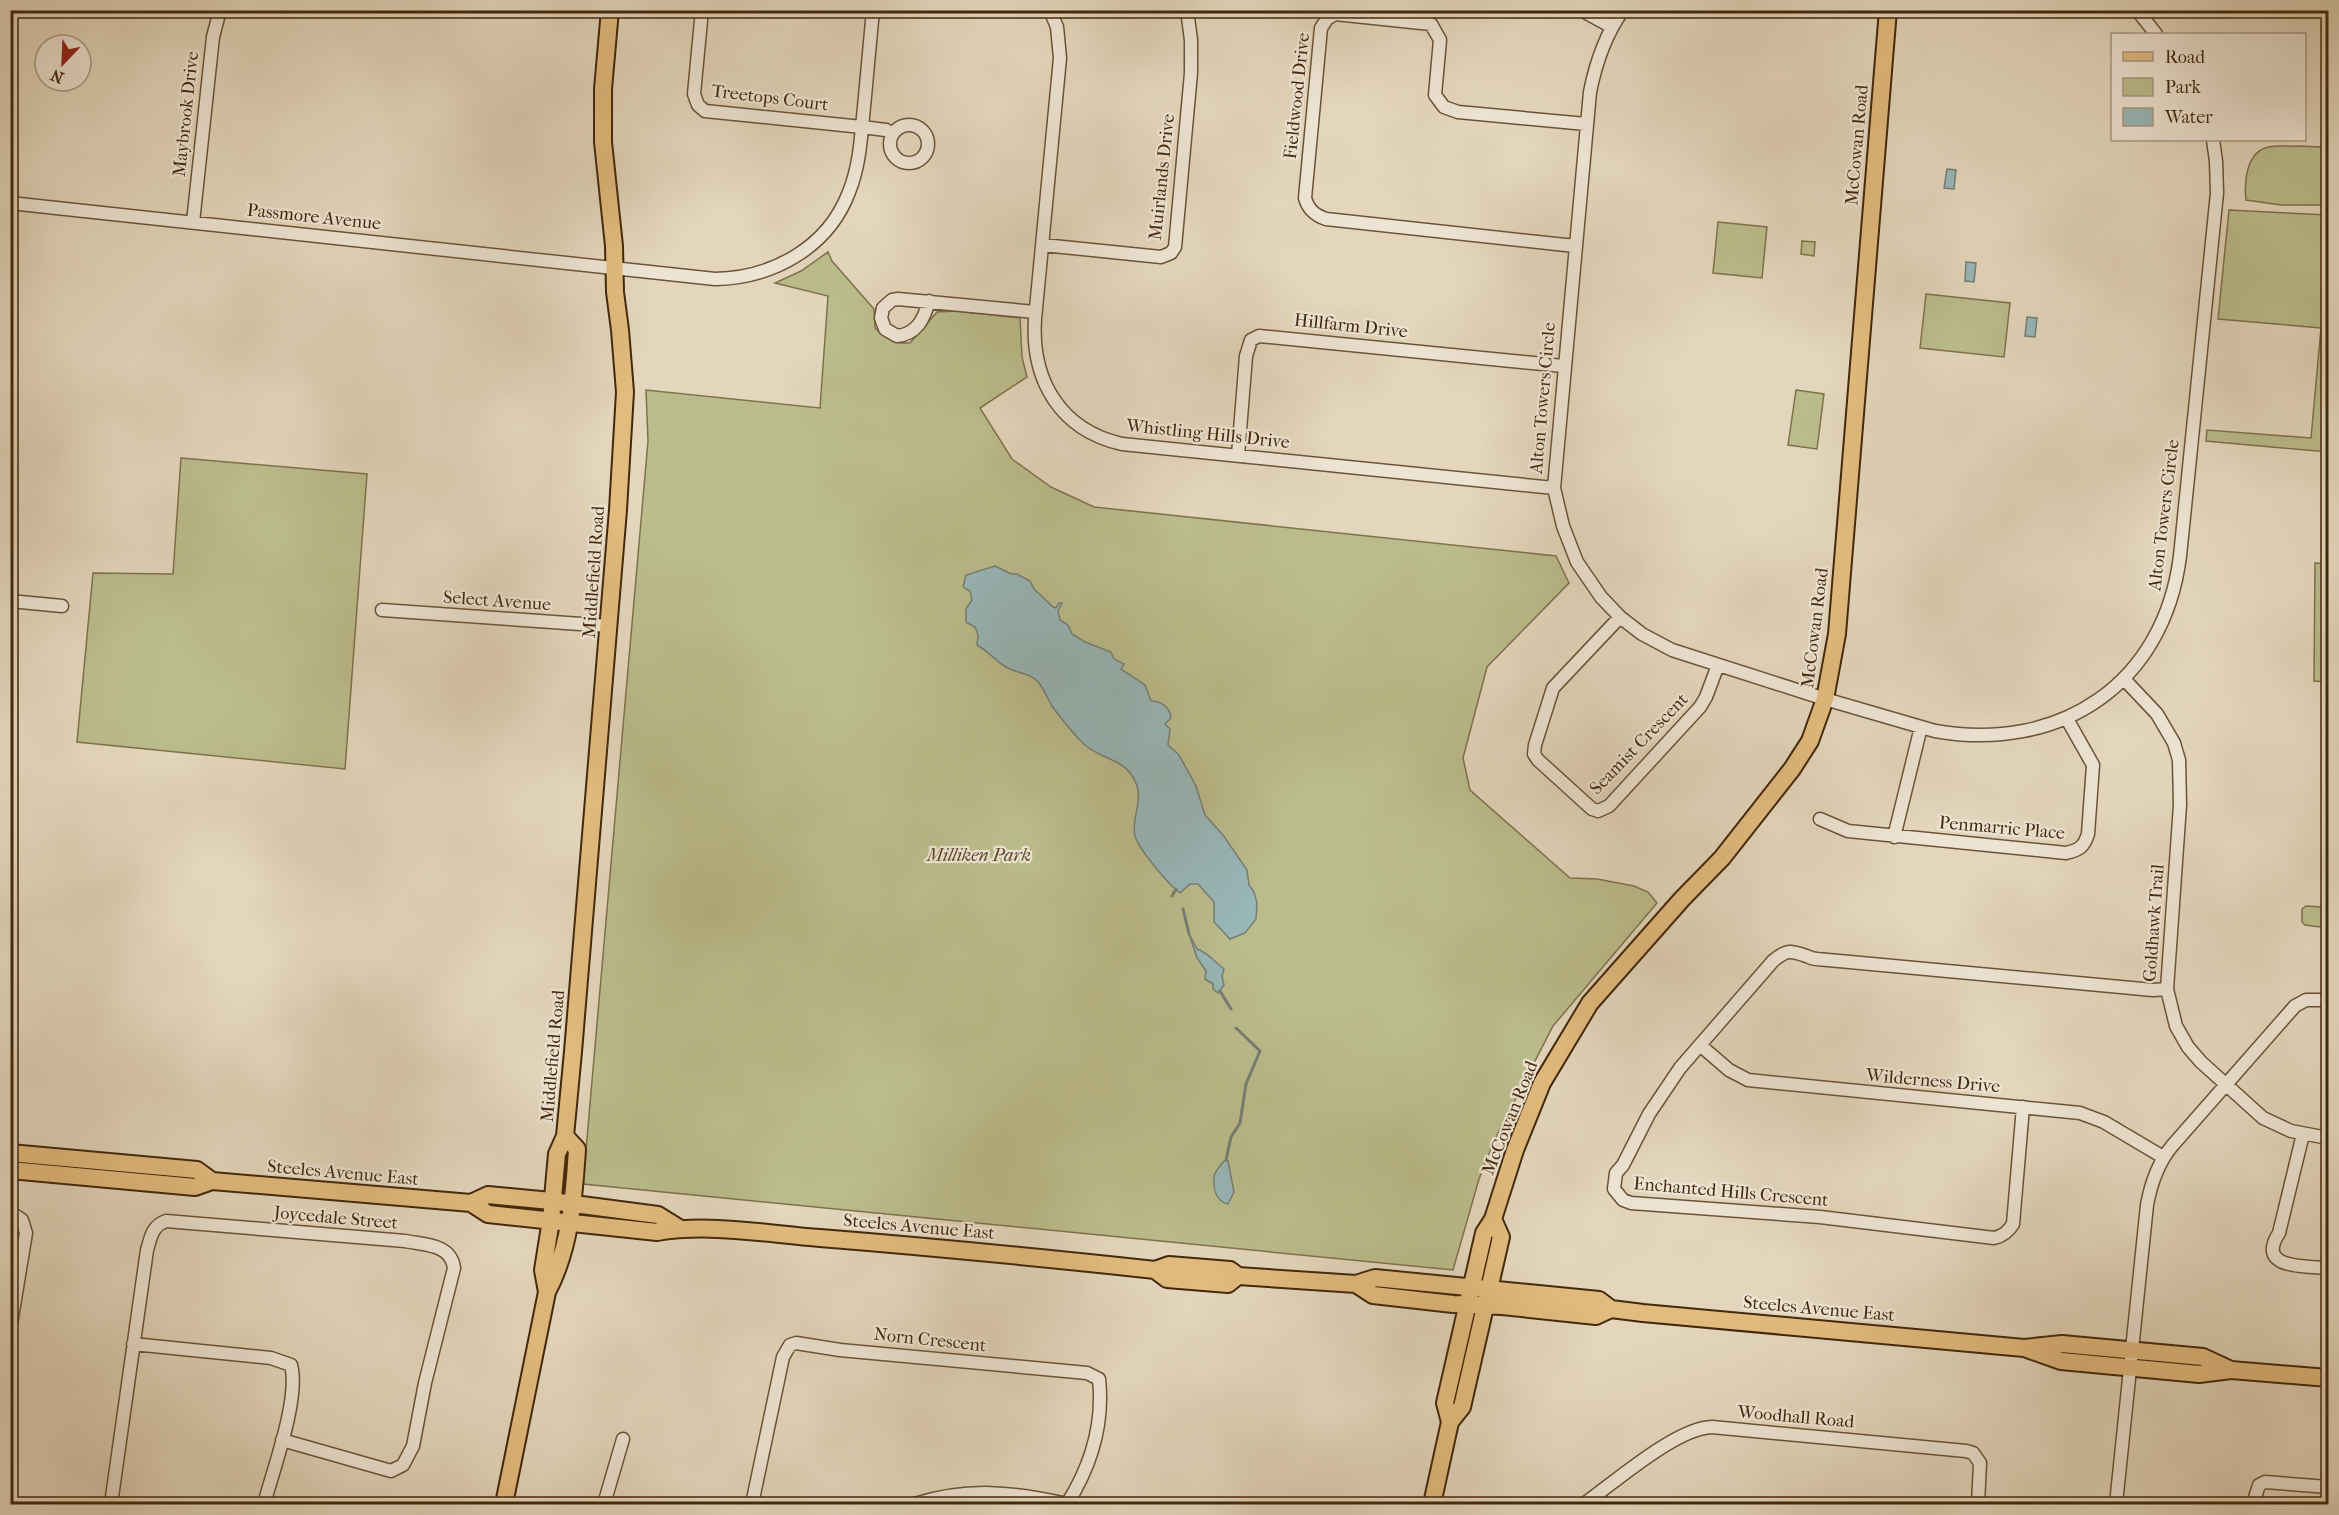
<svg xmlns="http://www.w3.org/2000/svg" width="2339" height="1515" font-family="'IM FELL French Canon',serif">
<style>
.green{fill:#bbbc8c;stroke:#7e724c;stroke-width:1.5}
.water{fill:#98b7b9;stroke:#767e74;stroke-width:1.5}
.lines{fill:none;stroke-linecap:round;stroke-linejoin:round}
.stream{stroke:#767e74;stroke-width:3}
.minor-casing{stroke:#6a5438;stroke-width:15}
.major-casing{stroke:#42280c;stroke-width:20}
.minor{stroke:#ede4d3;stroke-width:12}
.major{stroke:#e2bb7e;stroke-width:16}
.labels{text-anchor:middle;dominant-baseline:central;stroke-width:4.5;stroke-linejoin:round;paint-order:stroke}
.street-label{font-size:18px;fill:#42280c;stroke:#ede4d3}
.park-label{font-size:18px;font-style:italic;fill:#5a4626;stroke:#ede4d3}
</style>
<rect width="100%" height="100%" fill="#e3d6bc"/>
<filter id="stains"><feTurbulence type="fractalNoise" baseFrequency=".00333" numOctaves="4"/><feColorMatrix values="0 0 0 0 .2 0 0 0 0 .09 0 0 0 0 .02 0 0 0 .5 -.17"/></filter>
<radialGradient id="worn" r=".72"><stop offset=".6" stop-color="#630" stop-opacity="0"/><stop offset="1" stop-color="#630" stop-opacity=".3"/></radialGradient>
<path class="green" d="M2300,146L2322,147L2328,152V205H2281L2246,200C2244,183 2246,155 2265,148C2274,144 2290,147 2300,146Z
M2229,210L2328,215V452L2206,441L2207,430L2311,438L2321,328L2218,319Z
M1718,222L1767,227L1762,278L1713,273Z
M1802,241L1815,242L1814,256L1801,254Z
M828,252L832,261L874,309L875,328C887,339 894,344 910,343L937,312L957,311L1020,318L1022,357L1027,377L980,408L1012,459L1051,487L1094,507L1556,556L1569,583L1487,667L1463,758L1470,790L1570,878L1597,879L1634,886L1648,892L1657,903L1553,1026L1495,1139L1479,1179L1453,1270L583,1184L648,441L646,390L820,408L828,296L775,283L801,271Z
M1926,294L2010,303L2004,357L1920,348Z
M1796,390L1824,394L1817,449L1788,445Z
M181,458L367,474L345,769L77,742L93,573L173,574Z
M2315,563L2328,564V682L2314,681Z
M2306,906L2323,907L2326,910L2324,924L2320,927L2305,925L2302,922V909Z"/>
<path class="water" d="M1947,169L1956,170L1954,189L1944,188Z
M1966,262L1976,263L1974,282L1965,281Z
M2027,317L2037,318L2035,337L2025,336Z
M995,566L1011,574H1017L1030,581L1034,589L1053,607L1056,608L1059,603H1062L1058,611L1060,620L1068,625L1072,634L1085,642L1111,652L1114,659L1124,664L1121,669L1145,685L1151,701C1161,701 1170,707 1171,718L1165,724L1170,729L1168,745L1179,755L1196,786L1205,815L1223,835L1247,870L1249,885L1254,892L1257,903L1256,919L1245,933L1230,939L1214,922V902L1198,884H1190L1180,893C1169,885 1139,850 1135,836C1130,816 1148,798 1131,774C1120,759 1098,757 1085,745C1076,737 1059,716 1052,706C1048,699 1044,690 1039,683C1030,672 1017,674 1006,667C996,661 988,651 977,645L978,635L975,627L966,622V609L972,600L970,591L963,587L966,575Z
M1189,934L1197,949C1207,952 1215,962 1224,969L1222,976L1224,985L1218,993L1213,989V984L1205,979L1206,971L1197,958Z
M1224,1161H1228L1234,1192L1228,1204C1216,1201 1213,1189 1214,1177C1214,1172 1221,1165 1224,1161Z"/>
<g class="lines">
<path class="stream" d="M1172,896L1176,889
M1183,909L1189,934
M1220,991L1231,1009
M1226,1160L1231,1137L1240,1123L1246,1084L1260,1051L1236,1028"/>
<defs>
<path id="minor" d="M702,10L694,94L698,105L705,111L862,127L886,130L893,134
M1050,10L1057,27L1060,58L1035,319C1031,380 1060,430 1122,444L1554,488
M1581,10L1612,27
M1623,10C1605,35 1596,62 1590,92L1554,488L1563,526L1577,562L1601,597L1620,617L1642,634L1672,650L1825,699L1935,731C2060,753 2164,684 2180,556L2217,193L2216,161L2213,140
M2137,10L2156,34
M890 144a19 19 0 1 1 38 0a19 19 0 1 1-38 0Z
M10,203L715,279C772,278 828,248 849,192C860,165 861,136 864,107C867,75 870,43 873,10
M193,222L213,37L220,10
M1043,245L1161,257L1171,253L1175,247L1191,73V40L1187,10
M1575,246L1326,219C1314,215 1308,209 1305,198L1321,28L1327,19L1335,14L1431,24L1440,40L1435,95L1444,107L1458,112L1586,124
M929,301C924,319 917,334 897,336L885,329L881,318L883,308L892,300L898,299L1035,312
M1238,455L1246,356L1251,340L1259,336L1563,366
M10,601L62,606
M382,610L609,626
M1620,617L1553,688L1535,745L1534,754L1538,760L1592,809L1598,811L1609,806L1700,707L1706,697L1718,665
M2124,679L2157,714L2174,743L2179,760L2180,805L2167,989L2176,1026L2188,1047L2201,1062L2263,1118L2291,1131L2328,1138
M1820,819L1848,831L2066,853C2079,850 2084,847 2088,834L2093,765L2067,719
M1894,837L1921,727
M1700,1045L1729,1070L1748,1080L2080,1113L2104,1122L2163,1157
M2023,1107L2013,1224C2008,1232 2003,1236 1994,1238L1820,1217L1631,1203L1623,1200L1614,1189L1616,1173L1623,1165L1649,1114L1680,1068L1773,961C1788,948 1792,951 1809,957C1814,960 1822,959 1828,960L2153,990L2167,989
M2303,1134L2279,1233C2255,1270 2307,1266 2328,1268
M10,1212L22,1220L26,1233L10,1330
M133,1344L271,1358L291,1365C300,1398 273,1470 264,1504
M111,1504L147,1250C151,1237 152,1226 166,1221L405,1241C425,1245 451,1244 454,1268L425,1383L413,1446L403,1465L391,1471L282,1440
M604,1504L623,1439
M752,1504L783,1357L790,1345L796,1343L840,1350L1087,1373L1099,1379C1104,1425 1091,1466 1067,1504
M915,1504C968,1487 1014,1492 1067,1504
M1584,1504C1615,1482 1676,1428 1712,1427L1966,1451L1973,1453L1980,1463L1978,1504
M2116,1504L2147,1205C2151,1183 2158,1163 2172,1146L2295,1006L2306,1000H2328
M2253,1504L2259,1485L2265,1482L2328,1487"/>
<path id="major" d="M10,1153L197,1170L212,1181
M10,1170L195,1187L212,1181L471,1203L488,1214L657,1232C710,1223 767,1234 820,1238C932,1247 1044,1258 1155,1270L1169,1265L1230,1270L1238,1276L1356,1284L1375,1278L1599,1300L1611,1309L1643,1313L2024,1348L2062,1344L2203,1357L2231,1370
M471,1203L488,1195L551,1201L658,1215L679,1228
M1155,1270L1167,1279L1228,1284L1238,1276
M1356,1284L1373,1295L1453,1304L1502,1306L1596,1316L1611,1309
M547,1292L543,1270L551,1220L557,1154L565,1136L573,1052L618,510L625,392L620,330L615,292L614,246L603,142V89L610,10
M2027,1349L2061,1361L2114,1366L2199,1374L2231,1370L2328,1378
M1450,1422L1462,1407L1501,1237L1493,1219
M504,1504L547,1292C570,1249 574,1197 577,1149L565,1136
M1432,1504L1450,1422L1445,1403L1484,1233L1493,1219L1515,1150L1542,1083L1590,1003L1682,899L1722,858L1792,769L1810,741L1825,699L1837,634L1888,10"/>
</defs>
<use href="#minor" class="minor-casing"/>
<use href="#major" class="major-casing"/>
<use href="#minor" class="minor"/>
<use href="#major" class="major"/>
</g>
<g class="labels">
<g class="street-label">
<text transform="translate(1297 96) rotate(-84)">Fieldwood Drive</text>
<text transform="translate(770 98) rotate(7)">Treetops Court</text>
<text transform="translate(186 114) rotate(-84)">Maybrook Drive</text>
<text transform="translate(1857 145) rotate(-85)">McCowan Road</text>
<text transform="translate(1162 177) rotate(-84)">Muirlands Drive</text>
<text transform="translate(314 217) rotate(6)">Passmore Avenue</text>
<text transform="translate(1351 326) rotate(6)">Hillfarm Drive</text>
<text transform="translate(1543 398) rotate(-85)">Alton Towers Circle</text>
<text transform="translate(1208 434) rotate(6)">Whistling Hills Drive</text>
<text transform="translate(2164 515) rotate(-83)">Alton Towers Circle</text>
<text transform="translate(594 572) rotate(-86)">Middlefield Road</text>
<text transform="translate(497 601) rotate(4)">Select Avenue</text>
<text transform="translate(1815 628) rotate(-83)">McCowan Road</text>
<text transform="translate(1639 744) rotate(-46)">Seamist Crescent</text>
<text transform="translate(2002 828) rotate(5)">Penmarric Place</text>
<text transform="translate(2154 923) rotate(-86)">Goldhawk Trail</text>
<text transform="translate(553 1056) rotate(-85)">Middlefield Road</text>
<text transform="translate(1933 1081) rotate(5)">Wilderness Drive</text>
<text transform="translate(1510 1118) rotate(-68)">McCowan Road</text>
<text transform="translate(343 1173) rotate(5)">Steeles Avenue East</text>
<text transform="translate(1731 1192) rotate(5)">Enchanted Hills Crescent</text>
<text transform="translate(336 1218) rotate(5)">Joycedale Street</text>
<text transform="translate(919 1227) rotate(5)">Steeles Avenue East</text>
<text transform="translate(1819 1309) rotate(5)">Steeles Avenue East</text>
<text transform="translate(930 1340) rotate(6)">Norn Crescent</text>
<text transform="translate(1796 1417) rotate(5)">Woodhall Road</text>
</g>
<g class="park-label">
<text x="979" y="855">Milliken Park</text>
</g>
</g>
<rect width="2339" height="1515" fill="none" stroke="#e3d6bc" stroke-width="36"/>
<rect x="12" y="12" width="2315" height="1491" fill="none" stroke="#42280c" stroke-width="3"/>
<rect x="18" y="18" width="2303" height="1479" fill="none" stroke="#42280c" stroke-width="1.5"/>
<rect x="2111" y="33" width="195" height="108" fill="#ede4d3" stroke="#a99983" stroke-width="1.5"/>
<rect x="2123" y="52" width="30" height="9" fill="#e2bb7e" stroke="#a99983" stroke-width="1.5"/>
<text x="2165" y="63" font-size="18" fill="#42280c">Road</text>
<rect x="2123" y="78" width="30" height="18" fill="#bbbc8c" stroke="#a99983" stroke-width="1.5"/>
<text x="2165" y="93" font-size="18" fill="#42280c">Park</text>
<rect x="2123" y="108" width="30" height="18" fill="#98b7b9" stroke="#a99983" stroke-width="1.5"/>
<text x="2165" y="123" font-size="18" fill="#42280c">Water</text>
<g transform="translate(63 63) rotate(203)"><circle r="28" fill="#ede4d3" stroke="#a99983" stroke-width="1.5"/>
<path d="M0-4.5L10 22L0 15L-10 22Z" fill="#8f2418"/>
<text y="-9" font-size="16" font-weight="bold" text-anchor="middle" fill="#42280c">N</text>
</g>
<rect width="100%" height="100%" filter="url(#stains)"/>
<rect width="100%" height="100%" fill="url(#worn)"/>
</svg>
